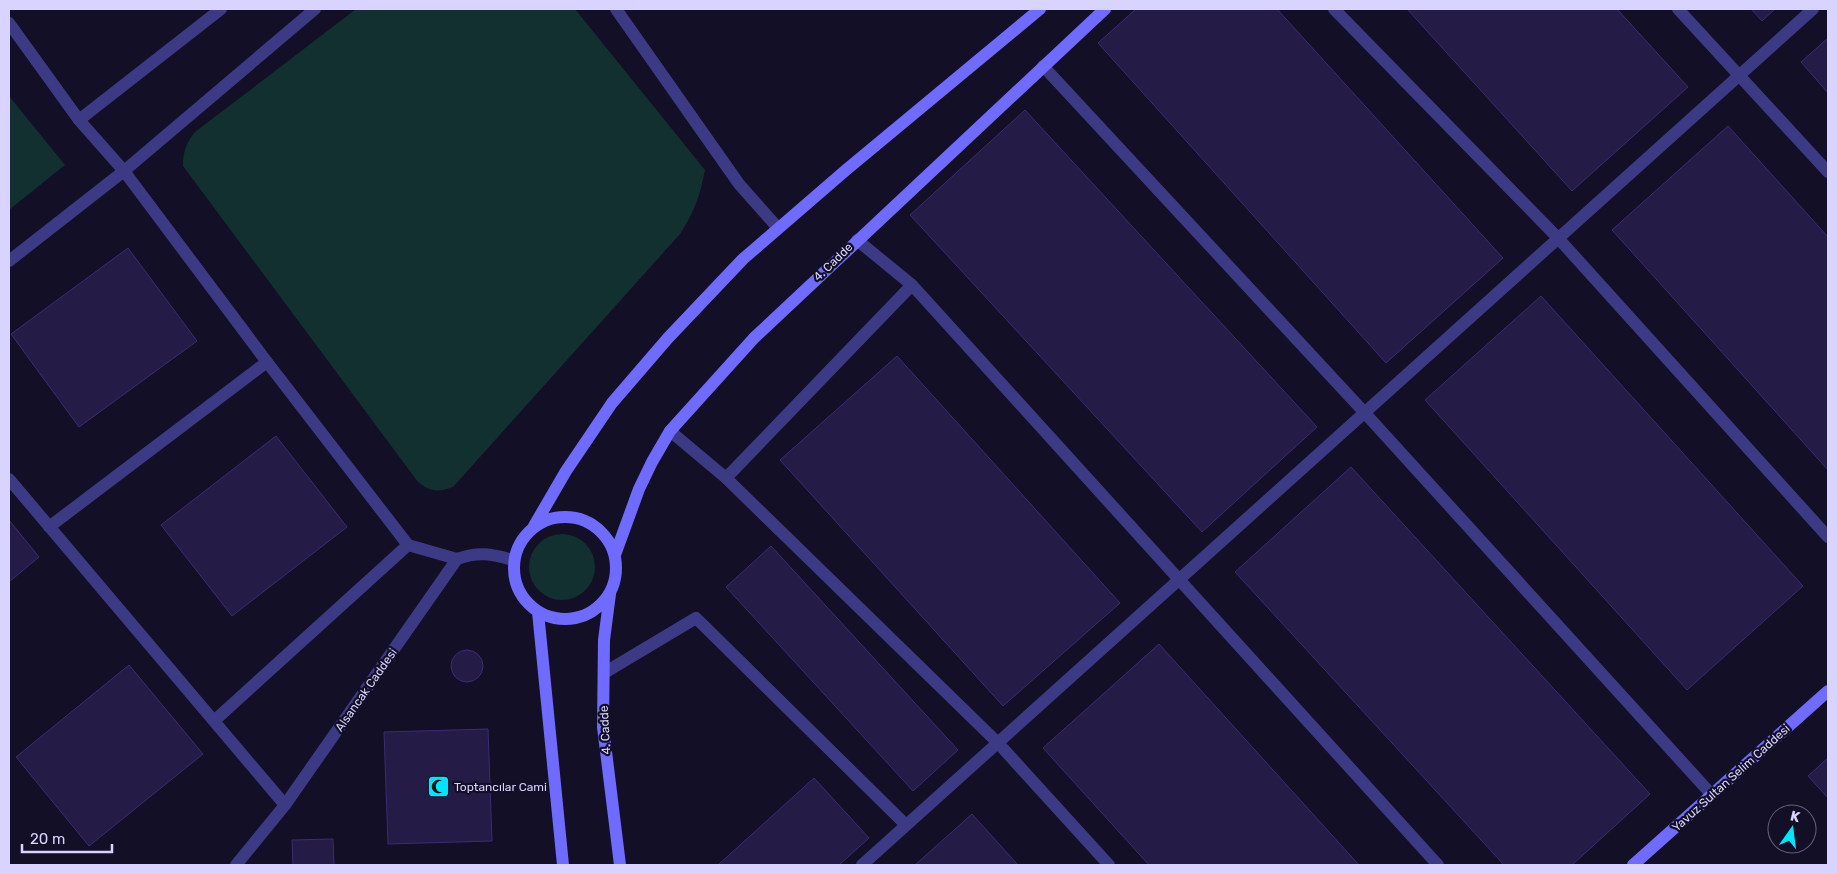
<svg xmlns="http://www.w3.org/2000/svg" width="1837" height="874" font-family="Rubik,sans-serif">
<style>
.green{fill:#12302f}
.building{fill:#241b47;stroke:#3b2d73}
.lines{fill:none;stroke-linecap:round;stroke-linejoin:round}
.service{stroke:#3d3a85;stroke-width:12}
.minor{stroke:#3d3a85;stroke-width:12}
.tertiary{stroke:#3d3a85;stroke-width:12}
.secondary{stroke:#6f6bff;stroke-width:12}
.labels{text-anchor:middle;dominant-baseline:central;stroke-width:4.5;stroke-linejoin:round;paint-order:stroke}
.street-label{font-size:12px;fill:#d9d4ff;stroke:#130f26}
.poi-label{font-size:12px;fill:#d9d4ff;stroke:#130f26;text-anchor:start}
</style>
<rect width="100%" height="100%" fill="#130f26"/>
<path class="green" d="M356,9H575L705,170C700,196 694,212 680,234L454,486C441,493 430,492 418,482L183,166C183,152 186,143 195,132Z
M9,96L65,165L9,210Z
M529 567a33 33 0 1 1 66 0a33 33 0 1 1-66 0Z"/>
<path class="building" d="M1136,9H1277L1503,258L1386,363L1098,43Z
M1407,9H1617L1688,87L1572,191Z
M1751,9H1775L1762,21Z
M1828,38V93L1801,62Z
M1025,110L1317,427L1202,532L910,215Z
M1728,126L1828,237V470L1612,230Z
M128,248L197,341L79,427L11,334Z
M1541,296L1803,586L1687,690L1425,400Z
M897,356L1120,603L1003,706L780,460Z
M276,436L347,527L232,616L161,525Z
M1351,467L1650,794L1572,865H1504L1235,572Z
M9,520L39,557L9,582Z
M771,546L958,750L913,791L726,587Z
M1159,644L1359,865H1149L1043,748Z
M451 666a16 16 0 1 1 32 0a16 16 0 1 1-32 0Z
M129,665L203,754L89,846L16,757Z
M488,729L492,841L388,844L384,732Z
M1828,758V798L1808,776Z
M814,778L869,838L839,865H718Z
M972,814L1018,865H915Z
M333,839L334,865H293L292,840Z"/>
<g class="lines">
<path class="service" d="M79,120L221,9
M9,479L285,805
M49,527L267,362
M214,721L408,545"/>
<path class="minor" d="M616,9L739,184L778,228
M1334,9L1558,238L1828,537
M1678,9L1828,172
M9,23L79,120L124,171L267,362L408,545L457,559
M1043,66L1364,412L1712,795
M857,240L912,285L1438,865
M9,261L124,171L315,9
M670,431L726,478L998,743L1109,865
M726,478L912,285
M604,673L696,618L906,825
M862,865L1813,9"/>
<path class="tertiary" d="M236,865L285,805L457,559C479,551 492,554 513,560"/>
<path class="secondary" d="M514 568a51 51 0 1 1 102 0a51 51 0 1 1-102 0Z
M534,526L566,471L612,403L668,338L743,259L846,170L1040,9
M615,555L639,489L652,462L670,431L754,338L1105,9
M610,594L604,640L603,727L620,865
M538,612L563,865
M1633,865L1828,691"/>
</g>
<defs>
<symbol id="mosque-square" viewBox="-11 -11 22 22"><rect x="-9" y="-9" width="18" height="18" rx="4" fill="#00e5ff" stroke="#130f26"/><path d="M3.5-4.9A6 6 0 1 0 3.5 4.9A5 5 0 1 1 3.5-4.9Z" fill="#111"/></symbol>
</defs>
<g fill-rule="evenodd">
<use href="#mosque-square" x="426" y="774" width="25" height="25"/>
</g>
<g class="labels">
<g class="street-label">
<text transform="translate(833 262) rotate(-44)">4. Cadde</text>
<text transform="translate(366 690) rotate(-55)">Alsancak Caddesi</text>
<text transform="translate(605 730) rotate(-93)">4. Cadde</text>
<text transform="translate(1731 778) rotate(-42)">Yavuz Sultan Selim Caddesi</text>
</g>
<g class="poi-label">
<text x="454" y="787">Toptancılar Cami</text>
</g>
</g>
<rect width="1837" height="874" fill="none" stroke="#d9d4ff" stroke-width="20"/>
<g transform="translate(1792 829) rotate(14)"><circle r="24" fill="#130f26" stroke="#625e7d"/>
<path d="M0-4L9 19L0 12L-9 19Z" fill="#00e5ff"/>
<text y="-8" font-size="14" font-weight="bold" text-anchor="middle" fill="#d9d4ff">K</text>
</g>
<path d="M22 844v8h90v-8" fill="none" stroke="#d9d4ff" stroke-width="2.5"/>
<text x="30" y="844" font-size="15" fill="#d9d4ff" stroke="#130f26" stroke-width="4" paint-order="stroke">20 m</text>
</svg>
